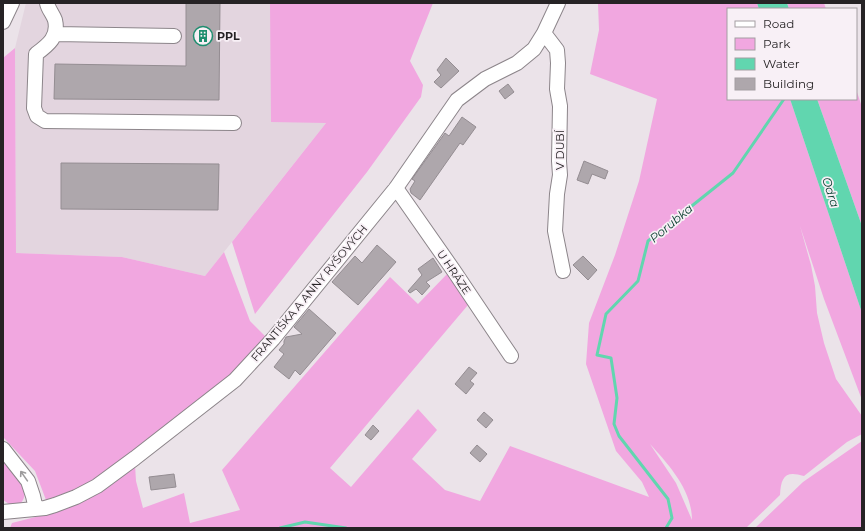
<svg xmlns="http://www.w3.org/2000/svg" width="865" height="531" font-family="Montserrat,sans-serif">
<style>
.built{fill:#e3d5df}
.green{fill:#f1a7e0;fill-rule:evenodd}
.water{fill:#61d6af}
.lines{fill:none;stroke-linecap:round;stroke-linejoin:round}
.stream{stroke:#61d6af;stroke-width:3}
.building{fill:#aea7ac;stroke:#948d92}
.minor-casing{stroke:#8c858a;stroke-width:16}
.minor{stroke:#fff;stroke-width:14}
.oneway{stroke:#9d9c9d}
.labels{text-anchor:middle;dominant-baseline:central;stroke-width:3.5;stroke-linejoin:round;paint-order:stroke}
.poi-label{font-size:11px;font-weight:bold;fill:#262325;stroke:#f8f0f6;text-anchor:start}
.street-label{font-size:11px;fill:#262325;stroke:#f8f0f6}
.water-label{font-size:12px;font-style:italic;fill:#0d4132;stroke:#f8f0f6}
</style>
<rect width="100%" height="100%" fill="#ebe3e9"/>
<path class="built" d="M26,3H272L326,123L205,276L122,257L16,253L15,48Z"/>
<path class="green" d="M270,3H433L410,61L423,85L421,97L367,172L255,314L232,242L326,123L271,122Z
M598,3H757L759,9H728V99H790L862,313V400L824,299L800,226L811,265L815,286L817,313L824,343L836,379L862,416V434L847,442L804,476C785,470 781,477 780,495L746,528H10L12,523L51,513L135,465L136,481L143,508L184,493L190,523L240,510L222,470L390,277L418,304L448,273L468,305L330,468L351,487L418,409L437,430L412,459L445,490L480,501L510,446L649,497L642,482L616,451L586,364L589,323L615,255L639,181L657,99L590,74L599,30ZM650,444C669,465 692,490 692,520L676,483Z
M787,3H824L826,9H789Z
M15,48L16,253L122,257L205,276L224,252L250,321L267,338L228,382L96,479L82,487L46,500L35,471L3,437V58Z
M856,89L862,107V226L817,99H856Z
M862,441V528H755L803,482Z
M3,460C12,471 34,490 20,504H9L3,500Z"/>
<path class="water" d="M757,3H787L789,9H759Z
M790,99H817L862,226V313Z"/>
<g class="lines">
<path class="stream" d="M280,528L305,522L346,528
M666,528L672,518L668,499L619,436L614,424L617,398L611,358L597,355L606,314L638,281L648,241L733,173L784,99"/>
</g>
<path class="building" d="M186,3H220L219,100L54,99L55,64L186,66Z
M446,58L459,71L441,88L434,82L441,75L437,70Z
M508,84L514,92L505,99L499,91Z
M462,117L476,127L463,145L460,143L420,200L411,193L410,189L415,181L412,179L445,133L449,136Z
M584,161L608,171L605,179L592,174L588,184L577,180Z
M61,163L219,164L218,210L61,209Z
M377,245L396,262L358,305L332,282L355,256L362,263Z
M583,256L597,270L588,280L573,265Z
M433,258L442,272L426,282L430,286L422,295L416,289L410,293L408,291L422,275L418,269Z
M309,309L336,333L300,375L295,370L289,379L274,367L284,354L279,350L284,344V341L286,337L302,334L294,327Z
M469,367L477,373L470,381L474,384L466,394L455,384Z
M484,412L493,420L486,428L477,420Z
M373,425L379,431L371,440L365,435Z
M477,445L487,454L480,462L470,453Z
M174,474L176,487L151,490L149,477Z"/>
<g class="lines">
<defs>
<path id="minor" d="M47,3C48,9 53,14 55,20C59,37 48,45 36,54L34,108L37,116L45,121L234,123
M3,22L12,3
M544,33L557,50L558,63L557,89L560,106L559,161L560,175L557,194L555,231L563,271
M56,34L174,36
M396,188L454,271L511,356
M3,449L28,481L33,496L36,509
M3,512L45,508L55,505L76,497L97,486L135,458L235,380L273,339L396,188L457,100L485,79L517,63L534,49L544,33L558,3"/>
</defs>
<use href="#minor" class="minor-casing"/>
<use href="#minor" class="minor"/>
</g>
<defs><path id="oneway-shaft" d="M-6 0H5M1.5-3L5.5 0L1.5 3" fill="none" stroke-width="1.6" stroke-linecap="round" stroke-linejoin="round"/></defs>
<use class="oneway" href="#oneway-shaft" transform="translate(24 476) rotate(-125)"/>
<defs>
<symbol id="building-ring" viewBox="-11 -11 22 22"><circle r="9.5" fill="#f8f0f6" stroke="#1e8e6f" stroke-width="1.5"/><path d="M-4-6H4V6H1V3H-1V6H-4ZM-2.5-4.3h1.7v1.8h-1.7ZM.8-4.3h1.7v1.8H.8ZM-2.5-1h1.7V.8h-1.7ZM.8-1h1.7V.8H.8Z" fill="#1e8e6f"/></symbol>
</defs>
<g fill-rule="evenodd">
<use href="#building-ring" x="192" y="25" width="22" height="22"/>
</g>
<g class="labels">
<g class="poi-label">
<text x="217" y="36">PPL</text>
</g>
<g class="street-label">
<text transform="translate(560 150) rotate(-90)">V DUBÍ</text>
<text transform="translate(454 272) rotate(56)">U HRÁZE</text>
<text transform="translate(309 293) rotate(-50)">FRANTIŠKA A ANNY RYŠOVÝCH</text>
</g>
<g class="water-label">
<text transform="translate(831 192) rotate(72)">Odra</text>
<text transform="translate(671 223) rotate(-40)">Porubka</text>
</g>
</g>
<rect width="865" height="531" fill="none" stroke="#262325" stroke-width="8"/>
<rect x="727" y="8" width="130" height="92" fill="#f8f0f6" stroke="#a49ea2"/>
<rect x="735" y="21" width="20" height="6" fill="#ffffff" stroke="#a49ea2"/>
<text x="763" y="28" font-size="12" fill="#262325">Road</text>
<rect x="735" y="38" width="20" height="12" fill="#f1a7e0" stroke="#a49ea2"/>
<text x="763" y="48" font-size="12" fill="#262325">Park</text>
<rect x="735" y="58" width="20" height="12" fill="#61d6af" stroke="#a49ea2"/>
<text x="763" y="68" font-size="12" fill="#262325">Water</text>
<rect x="735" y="78" width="20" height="12" fill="#aea7ac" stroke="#a49ea2"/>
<text x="763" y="88" font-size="12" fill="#262325">Building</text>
</svg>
